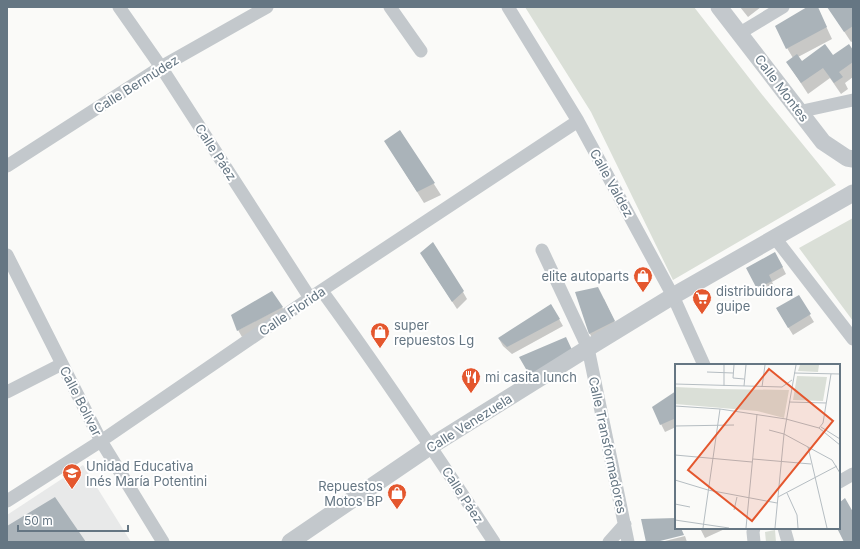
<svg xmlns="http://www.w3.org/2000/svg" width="860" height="549" font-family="Inter,sans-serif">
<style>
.built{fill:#e8e9e9}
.green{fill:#dadfd7}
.shadow{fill:#0003}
.building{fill:#aab3b9}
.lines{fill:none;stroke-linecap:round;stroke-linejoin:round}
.minor{stroke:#c3c8cc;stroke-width:13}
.tertiary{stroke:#c3c8cc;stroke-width:17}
.labels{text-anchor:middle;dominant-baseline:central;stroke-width:4;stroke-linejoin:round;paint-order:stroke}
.street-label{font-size:13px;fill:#657683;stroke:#fff}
.poi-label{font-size:13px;fill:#657683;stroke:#fff;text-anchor:start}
.inset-road{fill:none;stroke:#b5bdc2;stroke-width:1}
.view{fill:#e4572e;fill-opacity:0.15;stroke:#e4572e;stroke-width:2}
.inset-edge{fill:none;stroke:#657683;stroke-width:2}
</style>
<rect width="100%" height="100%" fill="#fafaf8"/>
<path class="built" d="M83,465L131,542H7V515Z"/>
<path class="green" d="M525,7H694L760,92L836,185L673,280L591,112Z
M853,218V321L799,248Z
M775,530L776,542H766L765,532Z"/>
<path class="shadow" d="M740,7H761L748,17Z
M809,7H817L832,39L798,57L802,62L853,52V77L845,83L848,89L841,94L830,78L808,94L787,62L793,58L787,48Z
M828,7H853V41L851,42Z
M400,131L441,195L424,203L392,152Z
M425,260L463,292L467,299L457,309Z
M779,260L786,274L772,282L776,289L762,296L747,268Z
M576,293L604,299L620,333L596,345L590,334Z
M798,296L814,322L793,335L777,309Z
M551,305L563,326L512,354L503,346L499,339Z
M282,307L286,314L242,337L238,330Z
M676,392V427L665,432L661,424Z
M700,528H727L705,538Z
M685,536L687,542H661Z"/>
<path class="building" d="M807,7H818L827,27L786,49L775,26Z
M827,7H853V26L844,32Z
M825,44L833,55L849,44L853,50V62L839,72L843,77L834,83L823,68L801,83L786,62L797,54L802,61Z
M400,130L435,183L417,192L384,141Z
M433,242L464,291L452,302L420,253Z
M775,252L783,267L769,275L772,281L757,289L746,268Z
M598,287L615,321L589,334L575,292Z
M272,291L283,307L237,331L231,315Z
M799,295L811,314L788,328L776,308Z
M551,304L560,319L507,347L498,338Z
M566,337L573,352L530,376L519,357Z
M676,391V418L660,425L652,407Z
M55,497L86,542H7V526Z
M845,498L853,512V542H844L837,528H839V503Z
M676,518V528H681L684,535L656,542H646L641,519Z"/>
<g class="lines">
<path class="minor" d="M119,7L161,67L310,298
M390,7L421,51
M508,7L578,121L673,296L704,365
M740,33L783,7
M798,112L853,100
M7,166L161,67L267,7
M775,238L853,339
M542,250L588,348L628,542
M7,255L101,441L163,542
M322,291C382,373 438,457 494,542
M7,392L62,364
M839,482L853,474
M7,501L101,441L310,298L578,121
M784,528L788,542
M609,542L625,524
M754,542L753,532L754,528"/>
<path class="tertiary" d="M719,7L823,142L847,158L853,159
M290,542L431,446L588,348L673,296L853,193"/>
</g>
<defs>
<symbol id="shop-pin" viewBox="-11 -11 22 30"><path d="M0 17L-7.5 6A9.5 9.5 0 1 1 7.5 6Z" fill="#e4572e" stroke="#fff"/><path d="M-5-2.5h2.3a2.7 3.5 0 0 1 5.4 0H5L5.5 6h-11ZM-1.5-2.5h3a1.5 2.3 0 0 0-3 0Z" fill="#fff"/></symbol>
<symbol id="supermarket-pin" viewBox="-11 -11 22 30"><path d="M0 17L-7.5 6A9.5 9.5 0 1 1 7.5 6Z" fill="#e4572e" stroke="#fff"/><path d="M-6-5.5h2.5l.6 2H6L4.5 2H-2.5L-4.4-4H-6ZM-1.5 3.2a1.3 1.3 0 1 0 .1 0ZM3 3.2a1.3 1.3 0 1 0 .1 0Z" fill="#fff"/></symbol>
<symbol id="restaurant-pin" viewBox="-11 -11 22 30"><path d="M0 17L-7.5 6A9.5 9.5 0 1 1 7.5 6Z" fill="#e4572e" stroke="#fff"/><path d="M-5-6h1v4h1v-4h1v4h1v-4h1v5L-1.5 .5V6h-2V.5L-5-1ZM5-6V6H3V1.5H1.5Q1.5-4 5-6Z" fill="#fff"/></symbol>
<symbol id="school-pin" viewBox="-11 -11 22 30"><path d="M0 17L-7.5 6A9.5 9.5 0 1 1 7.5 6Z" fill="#e4572e" stroke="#fff"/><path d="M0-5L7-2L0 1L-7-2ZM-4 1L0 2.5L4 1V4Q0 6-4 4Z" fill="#fff"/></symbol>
</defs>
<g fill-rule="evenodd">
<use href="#shop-pin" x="632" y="265" width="22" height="30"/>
<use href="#supermarket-pin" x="691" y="287" width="22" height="30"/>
<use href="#shop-pin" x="369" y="321" width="22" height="30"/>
<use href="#restaurant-pin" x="460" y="366" width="22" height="30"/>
<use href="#school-pin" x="61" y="462" width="22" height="30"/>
<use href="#shop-pin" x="386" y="482" width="22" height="30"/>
</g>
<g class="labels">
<g class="street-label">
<text transform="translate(136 84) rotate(-32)">Calle Bermúdez</text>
<text transform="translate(782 88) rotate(53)">Calle Montes</text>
<text transform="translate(216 152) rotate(57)">Calle Páez</text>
<text transform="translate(612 183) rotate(61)">Calle Valdez</text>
<text transform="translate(292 311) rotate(-34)">Calle Florida</text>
<text transform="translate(81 401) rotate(63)">Calle Bolívar</text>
<text transform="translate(469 423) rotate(-32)">Calle Venezuela</text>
<text transform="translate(608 445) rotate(78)">Calle Transformadores</text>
<text transform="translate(463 495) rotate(57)">Calle Páez</text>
</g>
<g class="poi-label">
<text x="629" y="276" text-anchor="end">elite autoparts</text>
<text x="716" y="291">distribuidora<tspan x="716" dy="15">guipe</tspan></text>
<text x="394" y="325">super<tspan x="394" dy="15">repuestos Lg</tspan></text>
<text x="485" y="377">mi casita lunch</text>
<text x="86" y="466">Unidad Educativa<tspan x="86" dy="15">Inés María Potentini</tspan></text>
<text x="383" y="486" text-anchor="end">Repuestos<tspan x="383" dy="15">Motos BP</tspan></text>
</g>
</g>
<g transform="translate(675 364)">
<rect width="165" height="165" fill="#fafaf8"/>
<path d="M125,1H144L143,8L123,7ZM122,12L152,13L148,37L118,36ZM0,23L43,25L114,26L109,54L82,47L0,40Z" fill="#dadfd7"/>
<path class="inset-road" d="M59,1L58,14L69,15M32,8L58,9M119,9L165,10M0,20L107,23L117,16M49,22V1M69,22L71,1M87,23L90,1M114,38L151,39M0,42L45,45L111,55L144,64L165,81M0,62L59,61M146,63L165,75M144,64L148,59L156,10M94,66L109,70L157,96L165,109M133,83L152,164M0,91L77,98M78,95L136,100M0,116L33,126L102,139M112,129L122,151L123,164M103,133L162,102M0,140L15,143M59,146L62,133M0,156L54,164M28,164L45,45M71,164L82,50M100,164L109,70L121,1"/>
<path class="view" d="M94,5L158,57L77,157L13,106Z"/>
<rect width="165" height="165" class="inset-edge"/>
</g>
<rect width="860" height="549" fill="none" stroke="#657683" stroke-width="16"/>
<path d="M18 525v6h110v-6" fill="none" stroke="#657683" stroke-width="2"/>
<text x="24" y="525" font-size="12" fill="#657683" stroke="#ffffff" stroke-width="3" paint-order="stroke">50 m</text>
</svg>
